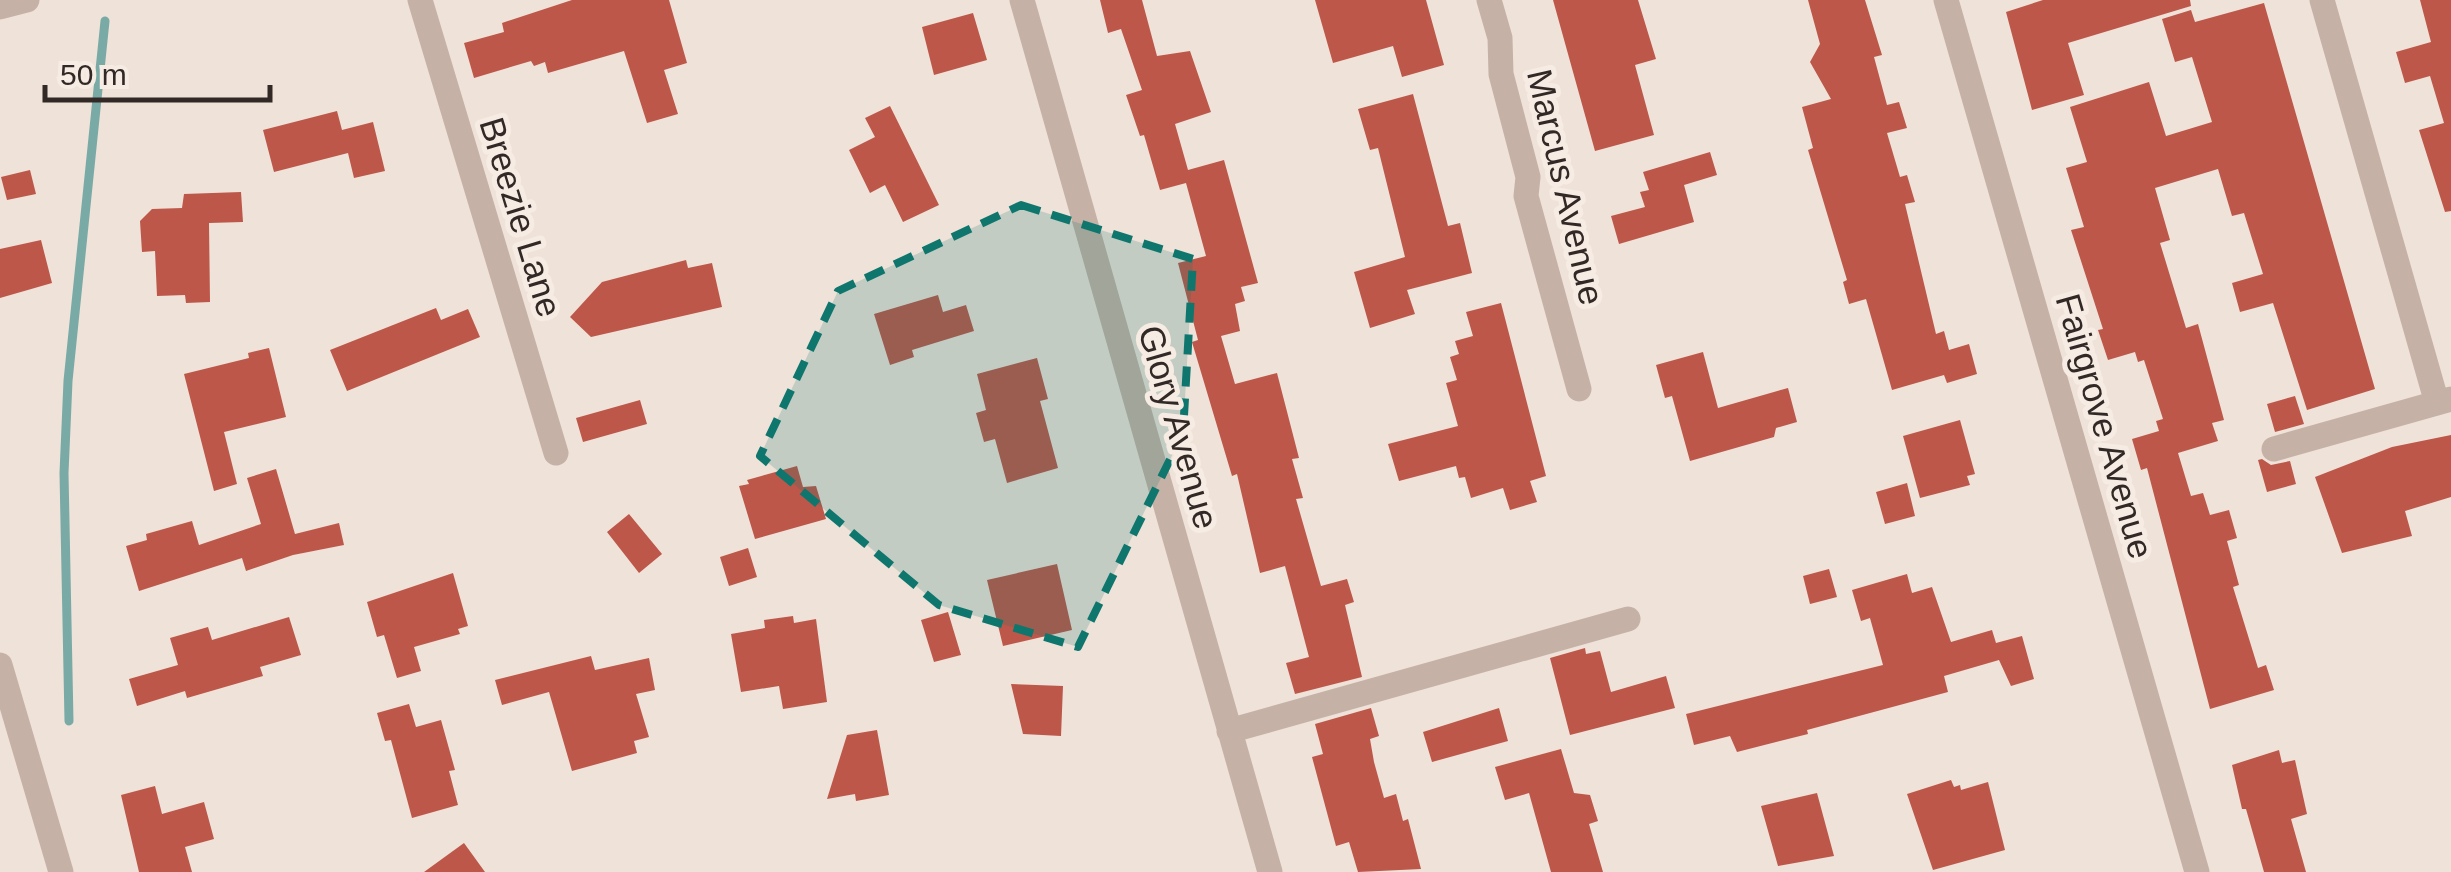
<svg xmlns="http://www.w3.org/2000/svg" width="2451" height="872" font-family="Helvetica,sans-serif">
<style>
.lines{fill:none;stroke-linecap:round;stroke-linejoin:round}
.stream{stroke:#7aaaa6;stroke-width:9}
.building{fill:#bd5749}
.minor{stroke:#c6b1a6;stroke-width:25}
.marked{fill:#0f766e;fill-opacity:0.2;stroke:#0f766e;stroke-width:8;stroke-dasharray:20 12;stroke-linejoin:round}
.labels{text-anchor:middle;dominant-baseline:central;stroke-width:10;stroke-linejoin:round;paint-order:stroke}
.street-label{font-size:35px;fill:#322926;stroke:#f7ece4}
</style>
<rect width="100%" height="100%" fill="#efe2d9"/>
<g class="lines">
<path class="stream" d="M69,721L64,473L68,381L105,21"/>
</g>
<path class="building" d="M572,0H669L687,63L664,70L678,114L647,123L624,51L548,73L545,62L534,66L531,61L474,78L464,43L504,32L502,23Z
M1100,0H1142L1157,56L1190,51L1211,112L1175,124L1188,170L1224,160L1258,283L1241,287L1245,301L1235,304L1240,331L1221,336L1235,384L1277,373L1299,458L1292,459L1303,498L1296,499L1321,586L1347,579L1354,602L1345,605L1362,677L1295,694L1286,663L1309,657L1285,566L1260,573L1237,474L1232,476L1192,342L1198,340L1178,263L1206,256L1186,183L1160,190L1144,135L1140,136L1126,95L1142,90L1121,29L1108,33Z
M1315,0H1426L1444,65L1402,77L1393,46L1333,63Z
M1553,0H1638L1656,59L1635,65L1654,135L1595,151Z
M1808,0H1865L1882,55L1874,57L1887,105L1899,102L1907,128L1887,133L1900,177L1907,175L1915,202L1905,204L1936,334L1944,331L1949,350L1969,344L1977,374L1947,383L1944,375L1892,390L1866,299L1849,304L1843,282L1847,280L1808,150L1813,148L1802,107L1831,99L1810,62L1820,44Z
M2043,0H2190L2191,6L2068,43L2084,95L2032,110L2006,12Z
M2420,0H2451V211L2445,212L2419,130L2444,123L2430,76L2405,83L2396,52L2431,42Z
M2264,3L2375,389L2307,410L2273,303L2240,312L2232,283L2263,274L2244,213L2232,216L2218,169L2155,188L2170,240L2160,243L2186,328L2198,324L2224,420L2212,423L2218,441L2178,453L2191,496L2203,493L2210,515L2229,510L2237,538L2227,541L2239,585L2233,587L2258,668L2266,665L2274,690L2210,709L2147,468L2141,470L2132,439L2159,431L2156,421L2163,419L2144,360L2138,362L2135,352L2108,360L2098,330L2103,329L2071,230L2084,227L2066,168L2087,162L2070,107L2149,82L2166,136L2212,122L2192,57L2175,62L2162,19L2191,10L2195,22Z
M973,13L987,60L934,75L922,27Z
M1413,94L1448,226L1460,223L1472,273L1407,290L1415,314L1370,328L1354,272L1405,257L1378,148L1370,150L1358,109Z
M890,106L939,205L903,222L885,185L870,193L849,150L875,137L865,118Z
M337,111L342,130L373,122L385,171L354,178L348,153L274,172L263,130Z
M1710,152L1717,175L1684,185L1694,222L1619,244L1611,216L1645,207L1640,192L1649,190L1643,172Z
M30,170L36,194L7,200L1,177Z
M241,192L243,222L209,223L210,302L186,303L185,295L157,296L155,251L142,252L140,221L152,209L182,208L184,194Z
M41,240L52,283L0,298V249Z
M686,260L688,268L712,263L722,307L591,337L570,317L602,282Z
M938,295L943,312L966,305L974,331L912,350L914,357L890,365L874,314Z
M1501,303L1546,476L1530,481L1537,502L1510,510L1503,488L1471,498L1465,477L1459,478L1456,466L1399,481L1388,444L1458,426L1446,383L1457,380L1450,357L1459,354L1455,341L1473,336L1466,312Z
M436,308L441,320L468,309L480,337L347,391L330,350Z
M269,348L286,417L224,432L237,484L214,491L184,374L249,358L248,353Z
M1703,352L1718,408L1788,388L1797,422L1776,428L1774,437L1690,461L1672,396L1665,398L1656,365Z
M1037,358L1048,399L1040,401L1058,468L1007,483L995,439L984,442L976,413L986,410L977,374Z
M2295,396L2304,424L2275,432L2267,404Z
M640,400L647,424L583,442L576,418Z
M1960,420L1975,474L1967,476L1970,485L1920,498L1903,436Z
M2451,435V497L2405,511L2412,536L2342,553L2315,477L2392,447Z
M2262,459L2271,465L2290,461L2296,484L2267,492L2258,460Z
M797,466L803,487L816,486L826,519L755,539L739,486L749,484L747,480Z
M276,469L295,534L339,523L344,545L293,555L246,571L242,558L139,591L126,546L147,540L146,534L192,521L199,545L261,524L247,478Z
M1907,483L1915,516L1885,524L1876,492Z
M629,514L662,554L639,573L607,532Z
M748,548L757,577L729,586L720,557Z
M1057,564L1072,630L1003,646L987,580Z
M1829,569L1837,597L1810,604L1803,576Z
M453,573L468,626L458,629L460,634L414,647L421,671L397,678L384,635L377,637L367,602Z
M1907,574L1912,593L1932,587L1951,642L1992,630L1996,643L2022,636L2034,679L2011,686L1999,660L1944,676L1948,692L1807,730L1808,734L1737,752L1730,736L1694,745L1686,714L1883,665L1870,618L1861,621L1852,590Z
M948,612L961,655L934,662L921,620Z
M793,616L794,623L816,619L827,702L783,709L779,686L741,692L731,634L765,628L764,620Z
M289,617L301,655L260,667L263,676L187,698L185,691L137,706L129,679L178,665L170,638L208,627L212,640Z
M1585,648L1586,654L1600,651L1611,692L1666,676L1675,708L1570,735L1550,658Z
M591,656L595,670L649,658L655,690L636,694L649,737L634,741L637,753L572,771L549,692L502,705L495,680Z
M1011,684L1063,686L1061,736L1023,734Z
M409,704L416,727L441,720L455,770L449,771L458,805L412,818L391,740L385,741L377,713Z
M1371,708L1379,736L1370,739L1374,762L1384,798L1396,794L1403,821L1408,819L1421,869L1358,872L1349,842L1336,846L1312,757L1323,754L1315,724Z
M1499,708L1508,741L1432,762L1423,732Z
M877,730L889,795L856,801L855,794L827,799L847,735Z
M1561,749L1574,793L1590,795L1598,821L1589,824L1603,872H1551L1529,793L1505,800L1495,767Z
M2279,750L2282,763L2295,760L2307,814L2291,819L2306,872H2264L2246,809H2242L2232,765Z
M1951,780L1954,787L1960,785L1961,790L1988,782L2005,850L1933,870L1907,794Z
M155,786L162,814L204,802L214,839L185,847L192,872H139L121,795Z
M1817,793L1834,856L1778,866L1761,806Z
M464,843L485,872H424Z"/>
<g class="lines">
<path class="minor" d="M420,0L556,453
M1022,0L1270,872
M1489,0L1500,38L1501,74L1528,177L1526,196L1579,389
M1946,0L2197,872
M2322,0L2437,403
M0,7L27,0
M2274,449L2451,399
M0,665L61,872
M1229,731L1628,619"/>
</g>
<path class="marked" d="M1021,205L1193,259L1183,433L1078,647L939,605L760,456L838,291Z"/>
<g class="labels">
<g class="street-label">
<text transform="translate(1566 187) rotate(77)">Marcus Avenue</text>
<text transform="translate(521 217) rotate(73)">Breezie Lane</text>
<text transform="translate(2105 426) rotate(74)">Fairgrove Avenue</text>
<text transform="translate(1179 427) rotate(74)">Glory Avenue</text>
</g>
</g>
<path d="M45 85v15h225v-15" fill="none" stroke="#322926" stroke-width="5"/>
<text x="60" y="85" font-size="30" fill="#322926" stroke="#f7ece4" stroke-width="8" paint-order="stroke">50 m</text>
</svg>
